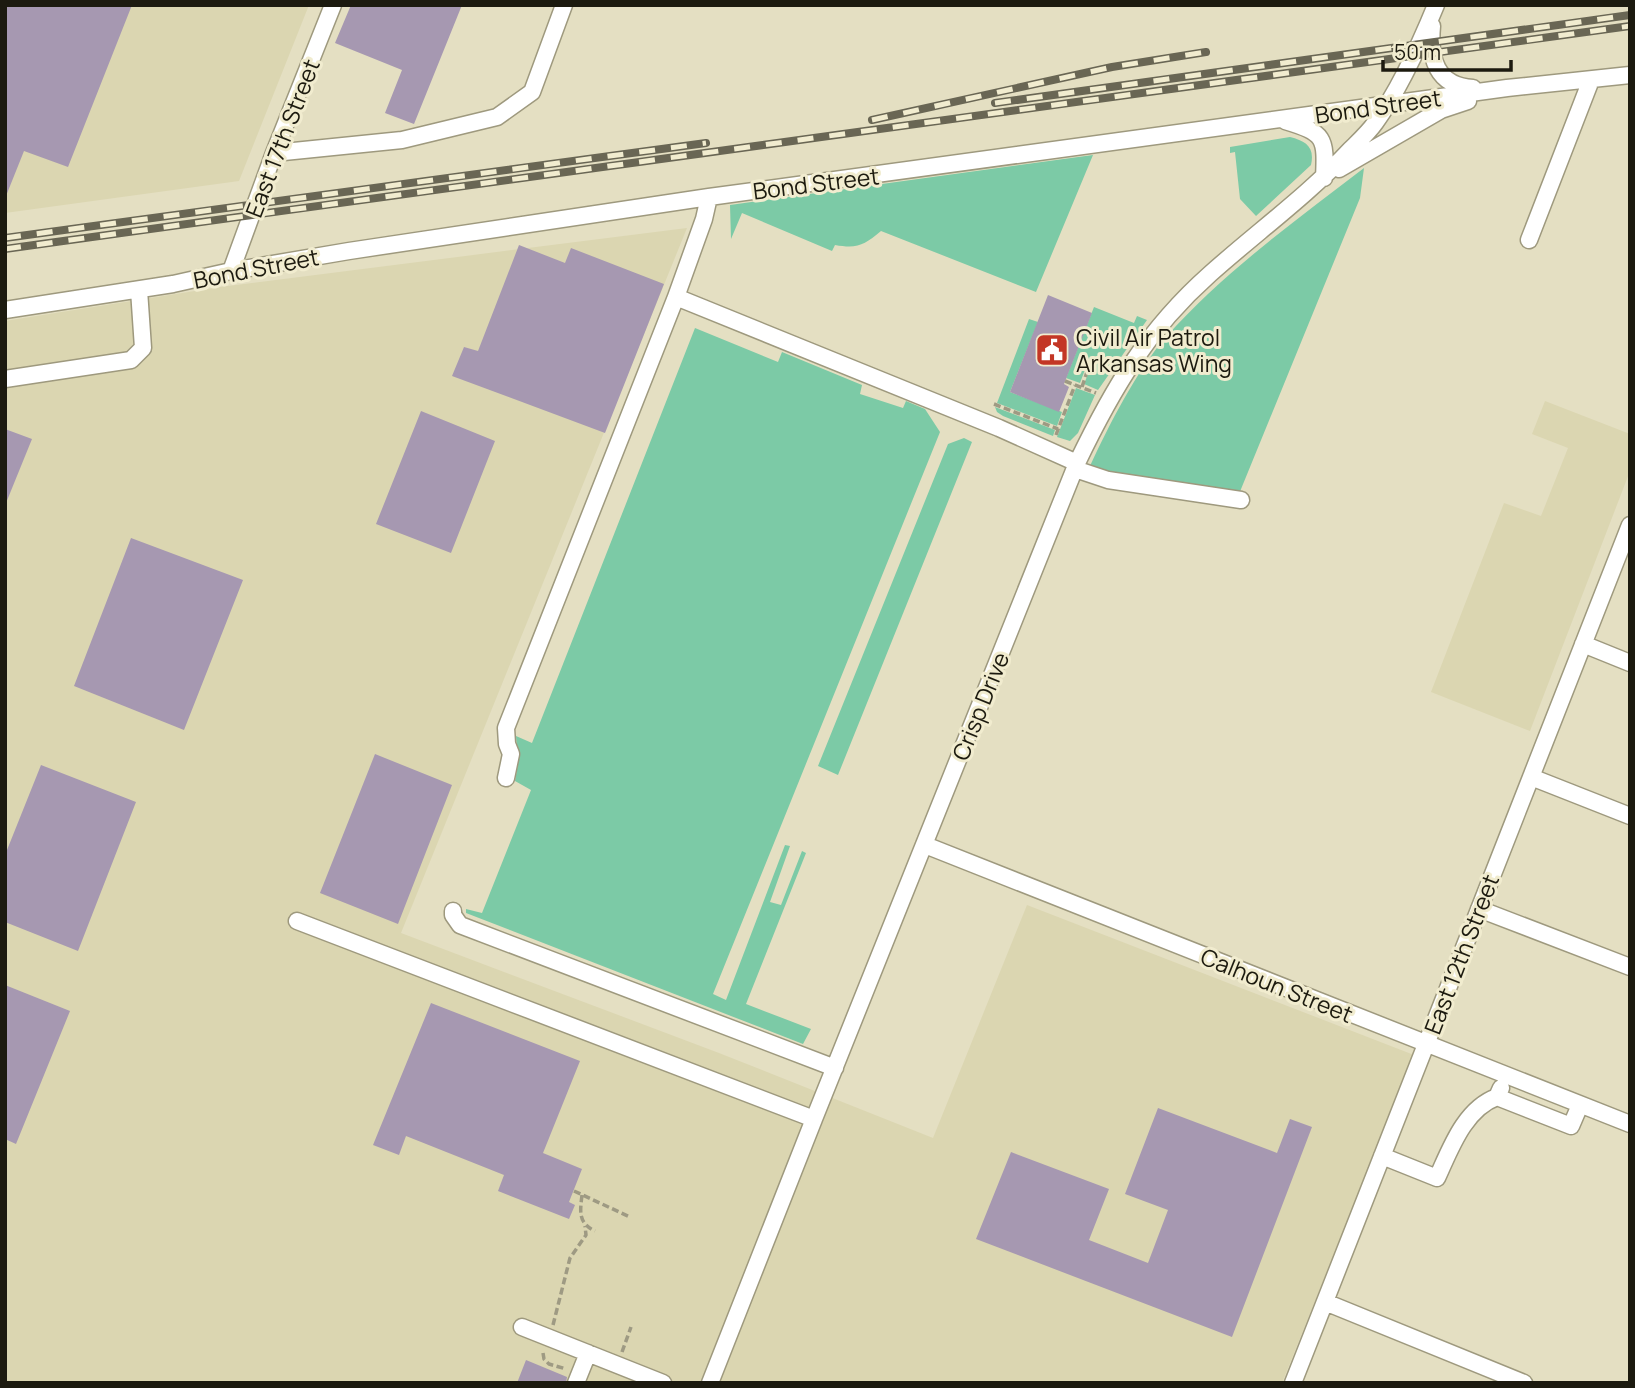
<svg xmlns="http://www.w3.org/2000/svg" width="1635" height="1388" font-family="Manrope,sans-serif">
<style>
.built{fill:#dbd6b1}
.green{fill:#7ccaa6}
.building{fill:#a698b1}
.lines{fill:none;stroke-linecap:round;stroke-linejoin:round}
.minor-casing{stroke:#9e997e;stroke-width:19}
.path{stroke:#9e9a83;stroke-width:3.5;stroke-dasharray:7 3.5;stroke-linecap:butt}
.minor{stroke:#fff;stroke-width:16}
.rail-casing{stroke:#696654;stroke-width:8}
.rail{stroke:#f1eccf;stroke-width:5;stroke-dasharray:16;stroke-linecap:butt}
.labels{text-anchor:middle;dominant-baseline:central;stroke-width:6;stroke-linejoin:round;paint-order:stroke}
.street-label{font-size:23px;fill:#1c1a0f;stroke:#f1eccf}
.poi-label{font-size:23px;fill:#1c1a0f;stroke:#f1eccf;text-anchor:start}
</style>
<rect width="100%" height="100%" fill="#e4dfc2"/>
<path class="built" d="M5,5H309L239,181L5,213Z
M687,228L401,933L719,1053L933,1138L1027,905L1414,1055L1282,1383H5V321L220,287Z
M1545,401L1630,434V471L1530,731L1431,692L1504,503L1541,516L1568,448L1532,434Z"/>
<path class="green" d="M1290,137C1306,141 1315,147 1311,165L1256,216L1240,199L1235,152L1230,153V147Z
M1093,155L1036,292L881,231C864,245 858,249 835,245L832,251L742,213L731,239L730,205Z
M1364,168L1360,198L1239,494L1097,471L1090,466C1109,425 1137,370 1166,337C1224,272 1295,221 1364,168Z
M1094,307L1134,323L1137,316L1147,320L1098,390L1084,384L1090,369L1086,367L1080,383L1066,378Z
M1029,319L1038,322L1010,392L1062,412L1057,426L997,403Z
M695,328L778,362L782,352L862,385L860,394L903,408L906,401L925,409L940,432L713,994L726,1000L785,845L790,846L770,902L781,905L802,851L806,853L746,1004L811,1029L803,1044L466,913V909L482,913L531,790L515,781L518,763L516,736L532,743Z
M1076,388L1095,395L1078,433L1070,441L1057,437Z
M995,407L1055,430L1053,436L1003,416L997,412Z
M964,438L972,442L838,775L818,766L948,444Z"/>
<path class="building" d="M8,5H132L68,167L24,151L6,196L5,12Z
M351,5H462L414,124L385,113L402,70L335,43Z
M519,245L565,263L571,248L664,284L605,433L452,376L464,347L478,351Z
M1048,295L1092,313L1064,384L1069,387L1059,412L1010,392Z
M421,411L495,441L451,553L376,524Z
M5,429L32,439L6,503H5Z
M131,538L243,580L184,730L74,686Z
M375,754L452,785L398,924L320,893Z
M41,765L136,802L78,951L5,922V855Z
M5,985L70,1011L16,1144L5,1139Z
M431,1003L580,1061L543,1153L582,1169L569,1202L575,1205L569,1219L498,1191L504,1175L406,1136L399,1155L373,1145Z
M1158,1108L1277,1153L1290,1119L1312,1127L1232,1337L976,1239L1011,1152L1109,1189L1089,1240L1148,1263L1168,1210L1125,1194Z
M526,1360L567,1377L566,1383H517Z"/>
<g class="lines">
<defs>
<path id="minor" d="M1432,26C1429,58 1436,86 1473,88
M1285,121C1325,133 1326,137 1324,178
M274,153L402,140L497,117L532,92L564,5
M1339,169L1441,110L1468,101
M1529,240L1591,80
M231,271L274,153L333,5
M676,297L704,219L709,197
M5,310L173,284L231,271L349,251L709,197L1507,88L1630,75
M5,379L131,360L143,348L139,290
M1075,469L1108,480L1241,500
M1583,644L1630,663
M1531,777L1630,816
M506,778L511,754L507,744L506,728L676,297L999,428L1077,463
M925,845L1630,1124
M1479,909L1630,967
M453,911V915L460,925L835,1068
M297,921L814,1119L1077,463C1113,388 1147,330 1210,274C1257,232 1307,196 1350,150C1358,142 1368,133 1375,123C1400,89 1420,44 1436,5
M1501,1088L1497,1097L1571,1126L1580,1105
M1382,1156L1437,1178C1450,1150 1464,1109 1497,1097
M1325,1302L1524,1383
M522,1327L663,1383
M576,1383L588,1353
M710,1383L814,1119
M1293,1383L1630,525"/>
</defs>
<use href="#minor" class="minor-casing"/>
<path class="path" d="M1065,381L1096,393
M1082,387L1088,369
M994,404L1058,429
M1056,435L1075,385
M574,1191L630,1217
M582,1195C580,1212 578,1223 595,1231
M553,1325L570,1258L586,1235L585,1226
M622,1352L631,1327
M543,1353L544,1359L549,1364L566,1369"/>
<use href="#minor" class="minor"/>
<defs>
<path id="rail" d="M995,103L1630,15
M872,120L1112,67L1206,52
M5,238L706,143
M5,249L1630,26"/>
</defs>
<use href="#rail" class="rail-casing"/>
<use href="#rail" class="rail"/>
</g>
<defs>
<symbol id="civic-square" viewBox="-11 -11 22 22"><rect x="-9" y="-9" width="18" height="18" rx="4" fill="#c33625" stroke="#f1eccf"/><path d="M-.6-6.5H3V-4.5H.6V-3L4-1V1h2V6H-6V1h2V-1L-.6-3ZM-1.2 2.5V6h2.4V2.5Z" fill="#fff"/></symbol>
</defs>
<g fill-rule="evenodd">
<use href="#civic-square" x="1033" y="331" width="38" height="38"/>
</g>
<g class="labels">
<g class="street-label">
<text transform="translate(1378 106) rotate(-8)">Bond Street</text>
<text transform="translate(282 138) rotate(-69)">East 17th Street</text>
<text transform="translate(816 183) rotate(-7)">Bond Street</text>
<text transform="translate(256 268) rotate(-11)">Bond Street</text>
<text transform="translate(980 706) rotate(-68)">Crisp Drive</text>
<text transform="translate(1461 954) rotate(-69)">East 12th Street</text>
<text transform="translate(1277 985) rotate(22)">Calhoun Street</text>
</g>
<g class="poi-label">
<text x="1076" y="337">Civil Air Patrol<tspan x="1076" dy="26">Arkansas Wing</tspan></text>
</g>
</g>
<rect width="1635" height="1388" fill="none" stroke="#1c1a0f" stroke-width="14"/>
<path d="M1383 60v10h128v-10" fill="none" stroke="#1c1a0f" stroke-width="3.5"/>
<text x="1394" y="60" font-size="21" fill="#1c1a0f" stroke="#f1eccf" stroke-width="5" paint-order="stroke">50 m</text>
</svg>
